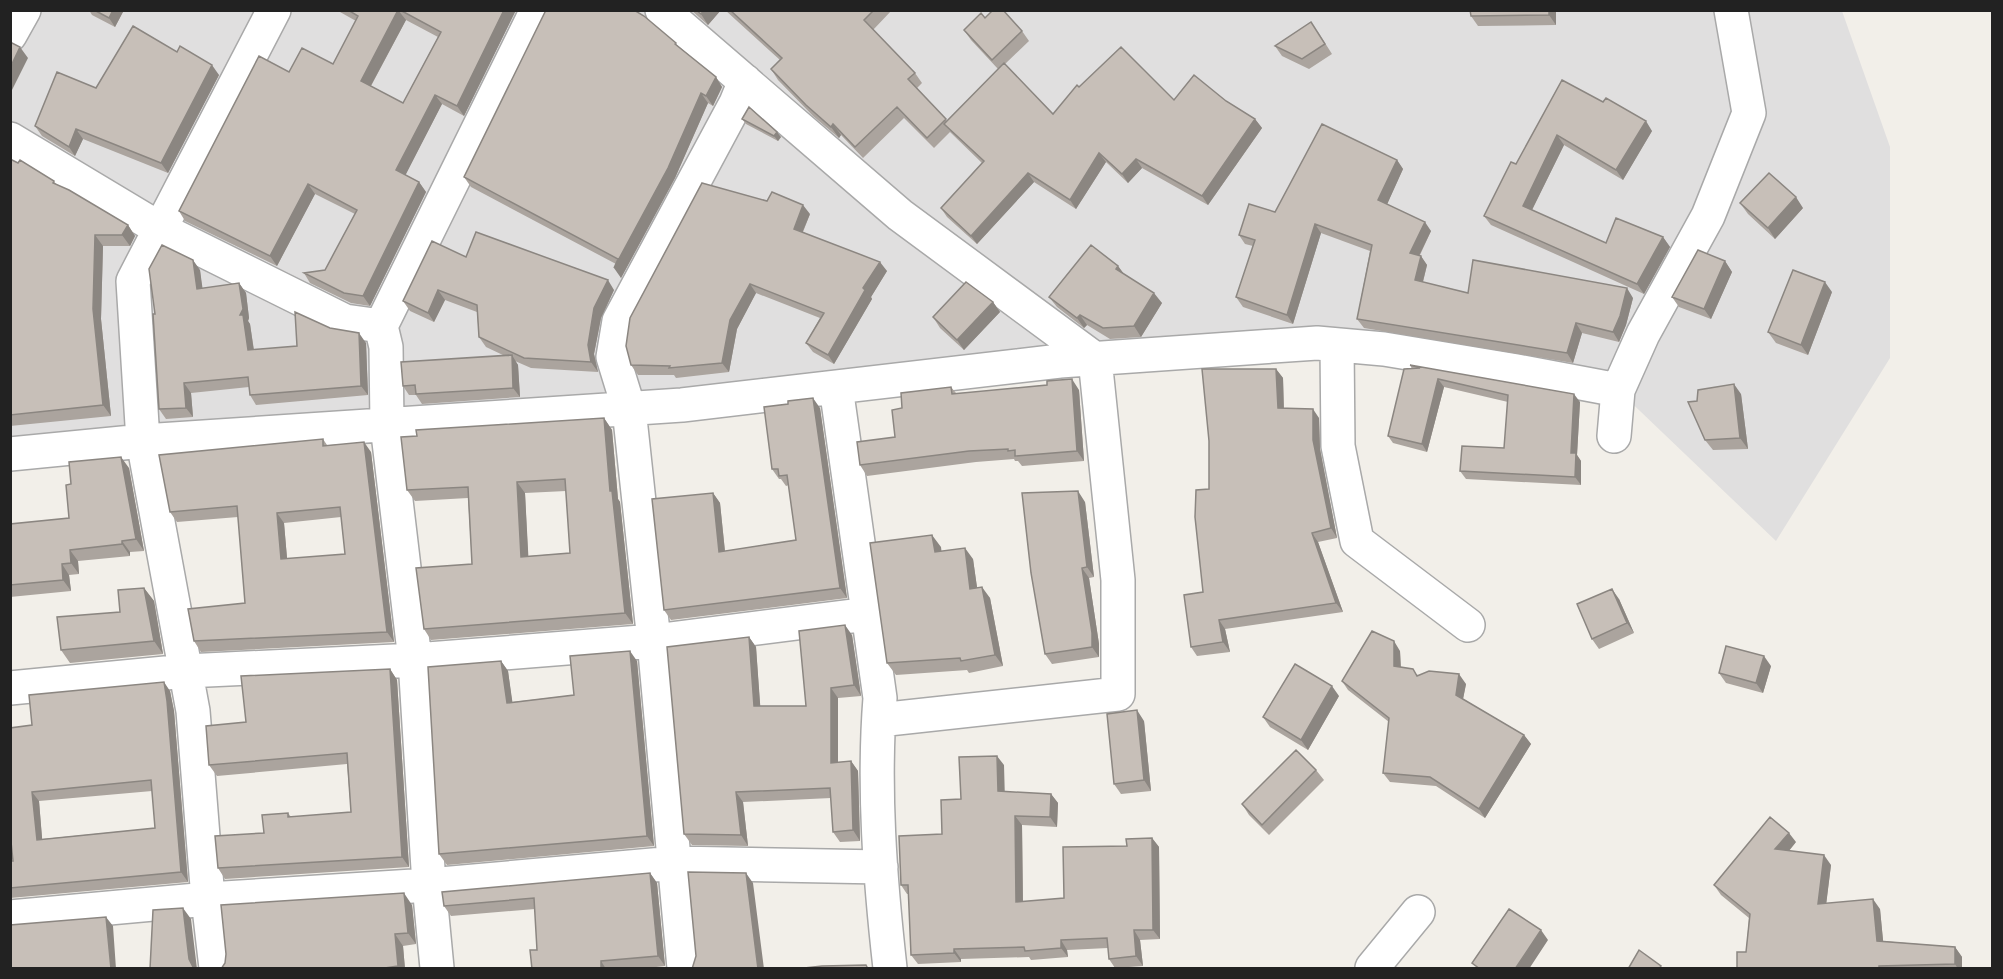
<svg xmlns="http://www.w3.org/2000/svg" width="2003" height="979" font-family="Cabin,sans-serif">
<style>
.residential{fill:#e0dfdf}
.lines{fill:none;stroke-linecap:round;stroke-linejoin:round}
.street-casing{stroke:#a9a9a9;stroke-width:36}
.street{stroke:#fff;stroke-width:33}
.wall{fill:#aba49e;fill-rule:evenodd}
.shaded-wall{fill:#8b8681}
.building{fill:#c7bfb8;stroke:#8b8681;stroke-width:1.5;fill-rule:evenodd}
</style>
<rect width="100%" height="100%" fill="#f2efe9"/>
<path class="residential" d="M11,11H1842L1890,147V358L1776,541L1618,390L1384,349L11,454Z"/>
<g class="lines">
<defs>
<path id="street" d="M662,10L900,215L1095,359L1118,580V694L879,720
M10,35L24,10
M10,139L160,229L345,321L381,326
M1337,345L1338,446L1357,541L1468,625
M836,387L880,698C873,788 880,879 890,968
M1614,436L1618,390L1643,334L1708,216L1749,113L1731,10
M10,454L143,441L682,405L1060,361L1317,343L1384,349L1517,371L1618,390
M10,688L186,671L415,660L654,641L868,614
M10,917L208,899L429,885L675,863L881,867
M216,968L208,899L193,711L143,441L133,281L274,10
M437,968L429,885L415,660L387,425L386,347L381,326L537,10
M684,968L654,641L629,409L613,357L619,321L736,103L745,81
M1372,968L1418,912"/>
</defs>
<use href="#street" class="street-casing"/>
<use href="#street" class="street"/>
</g>
<path class="wall" d="M89,10H124L115,27L92,15Z
M339,10H516L464,116L442,104L405,175L419,182L426,192L370,306L351,303L310,283L304,273L325,270L355,214L315,194L277,266L185,221L179,211L289,72L333,64L356,21L340,12ZM406,20L438,37L403,103L371,86Z
M691,10H721L708,25Z
M725,10H892L873,30L915,73L922,83L917,88L947,121L998,69L971,40L964,30L985,18L1022,31L1029,41L1005,64L1053,114L1079,87L1174,100L1226,101L1255,119L1262,128L1208,205L1142,168L1128,183L1106,162L1076,209L1034,182L977,244L947,217L941,208L982,163L950,132L934,148L904,118L863,158L841,135L839,138L813,116L778,80L771,69L780,60Z
M1556,10V25L1478,26L1471,16Z
M1318,32L1332,54L1309,69L1282,56L1275,46Z
M679,48L716,77L722,87L713,106L708,103L675,178L621,278L616,264L471,187L464,177Z
M177,52L219,75L168,173L83,139L75,156L42,136L35,126L96,88Z
M1562,80L1652,131L1623,180L1564,145L1532,210L1606,243L1663,237L1670,247L1644,294L1491,225L1484,216L1516,164Z
M742,119L781,137L778,141L746,124Z
M10,159L54,181L56,184L128,225L135,236L130,246H103L101,319L111,416L10,426Z
M1397,160L1403,169L1387,204L1431,231L1420,255L1427,265L1423,282L1468,293L1633,298L1626,325L1619,342L1582,333L1573,363L1364,328L1357,319L1370,251L1321,233L1293,324L1243,307L1236,297L1253,246L1245,244L1239,235L1275,212Z
M1740,203L1803,208L1775,239L1748,214Z
M810,214L803,232L887,271L871,297L872,299L834,364L813,352L806,343L820,318L756,293L737,329L729,372L676,378L674,375H638L631,365Z
M466,257L614,290L601,318L594,354L598,372L531,368L515,361L518,365L520,397L422,404L416,395H409L403,386L505,356L486,347L479,337L477,312L445,300L434,322L410,311L403,301Z
M1725,261L1732,272L1711,319L1679,307L1672,297Z
M1118,266L1124,274L1162,303L1141,337L1110,339L1087,325L1084,328L1057,307L1049,297Z
M200,270L202,289L239,283L246,293L249,318L248,321L250,324L254,350L297,346L330,328L366,343L368,395L256,405L250,395L249,387L191,393L193,417L166,419L159,409L155,314Z
M1832,292L1808,355L1776,343L1768,332Z
M993,302L1000,312L964,350L940,328L933,317Z
M1410,365L1580,402L1577,455L1581,461V485L1466,479L1460,471L1504,448L1508,402L1444,387L1427,452L1393,443L1388,436L1412,369Z
M1276,369L1283,378L1284,408L1319,418L1320,449L1337,538L1318,542L1343,612L1225,629L1230,652L1197,656L1191,647L1203,592L1209,489Z
M951,387L956,393L1079,390L1084,461L1022,466L1018,461H1015L1014,459L976,462L867,476L860,465L895,437L902,408Z
M1741,394L1748,449L1713,450L1705,440L1697,401Z
M820,408L847,598L671,620L664,610L713,493L720,503L725,551L796,540L789,485L786,486L781,479H779L772,469Z
M604,418L612,430L618,499L620,502L633,624L431,640L424,629L472,564L468,498L415,501L407,490ZM566,491L570,553L528,556L525,493Z
M323,439L327,445L371,452L394,642L201,652L194,641L245,603L238,517L177,522L170,512ZM341,517L345,554L287,559L284,523Z
M129,468L144,551L130,552V556L78,561L79,574L69,575L71,591L10,597V524L69,518L71,484Z
M1085,502L1094,577L1089,578L1099,644V657L1052,664L1045,654Z
M941,547V551L973,559L977,588L990,598L1003,666L969,673L967,670L896,675L887,663Z
M144,588L154,601L163,654L70,663L61,650L120,612Z
M1619,599L1634,633L1599,649L1592,639Z
M852,635L861,696L838,698V762L851,761L858,771L860,841L840,842L833,832L831,798L743,802L748,846L692,845L684,834L749,637L756,647L760,706H806Z
M1400,651L1401,667L1418,675L1466,684L1463,699L1524,735L1531,744L1485,818L1436,786L1390,782L1383,773L1389,722L1348,690L1342,681Z
M501,661L508,671L512,702L574,695L637,661L654,846L447,865L439,854Z
M1771,666L1763,693L1726,683L1719,673Z
M390,669L397,680L409,867L225,879L218,868L288,813L291,817L351,812L347,764L217,776L209,765L246,722Z
M170,691L174,711L188,882L10,898V861H13L32,725ZM152,791L155,828L42,839L39,801Z
M1339,696L1308,750L1270,727L1263,717Z
M1144,721L1151,791L1121,794L1114,784Z
M1004,765V792L1051,794L1058,803L1057,827L1022,825L1023,902L1064,898L1127,846L1152,838L1159,847L1160,939L1140,940L1143,966L1115,968L1109,959L1108,948L1067,950L1068,957L1031,960L1029,957L961,959V962L918,964L911,955L909,894H907L901,885L942,834L961,799Z
M1316,770L1324,780L1269,835L1249,815L1242,804Z
M1796,842L1789,851L1831,865L1826,904L1880,909L1883,941L1955,947L1962,957V969H1737L1746,952L1749,918L1721,895L1714,885Z
M650,873L657,883L665,966L639,969H532L537,950L535,909L451,916L444,906Z
M412,905L416,944L403,946L405,969H221Z"/>
<path class="shaded-wall" d="M113,10H124L115,27L109,18Z
M398,10L406,20L368,91L361,81Z
M504,10H516L464,116L457,106Z
M704,10H721L708,25L701,14Z
M1549,10H1556V25L1549,15Z
M20,47L28,58L10,94V68Z
M212,65L219,75L168,173L161,163Z
M716,77L722,87L713,106L706,96Z
M701,93L708,103L675,178L621,278L614,268Z
M435,95L442,104L403,180L396,170Z
M1255,119L1262,128L1208,205L1202,196Z
M1646,121L1652,131L1623,180L1616,170Z
M833,124L841,135L839,138L831,127Z
M76,129L83,139L75,156L69,147Z
M777,132L781,137L778,141L774,136Z
M1557,135L1564,145L1529,216L1523,206Z
M1099,153L1106,162L1076,209L1070,200Z
M1136,159L1142,168L1128,183L1122,174Z
M1397,160L1403,169L1385,209L1378,200Z
M1028,173L1034,182L977,244L971,236Z
M419,182L426,192L370,306L363,296Z
M308,184L315,194L277,266L270,256Z
M1796,197L1803,208L1775,239L1768,228Z
M803,205L810,214L800,238L794,229Z
M1425,222L1431,231L1416,262L1410,253Z
M1315,224L1321,233L1293,324L1287,315Z
M128,225L135,236L130,246L122,235Z
M95,235L103,246L101,319L111,416L103,405L93,309Z
M1663,237L1670,247L1644,294L1637,284Z
M1421,256L1427,265L1421,289L1415,280Z
M193,260L200,270L204,299L197,289Z
M1725,261L1732,272L1711,319L1704,309Z
M880,262L887,271L871,297L872,299L834,364L828,355L863,288Z
M1118,266L1126,277L1116,269Z
M608,280L614,290L601,318L594,354L598,372L591,362L588,345L594,308Z
M1825,282L1832,292L1808,355L1801,345Z
M239,283L246,293L249,318L248,321L250,324L255,359L248,350L240,315Z
M750,284L756,293L737,329L729,372L722,363L730,320Z
M1627,288L1633,298L1626,325L1619,342L1613,332Z
M438,290L445,300L434,322L428,313Z
M1154,293L1162,303L1141,337L1134,326Z
M993,302L1000,312L964,350L957,340Z
M1080,315L1087,325L1084,328L1077,318Z
M1576,323L1582,333L1573,363L1567,353Z
M359,333L366,343L368,395L361,386Z
M512,355L518,365L520,397L513,388Z
M1276,369L1283,378L1284,418L1278,408Z
M1072,379L1079,390L1084,461L1077,451Z
M1438,379L1444,387L1427,452L1422,444Z
M184,383L191,393L193,417L186,408Z
M1734,384L1741,394L1748,449L1740,438Z
M1574,394L1580,402L1577,455L1581,461V485L1575,477L1571,453Z
M813,398L820,408L847,598L840,588Z
M1313,409L1319,418L1320,449L1337,538L1331,528L1313,440Z
M604,418L612,430L618,499L620,502L633,624L625,613L610,491Z
M364,442L371,452L394,642L387,632Z
M121,457L129,468L144,551L136,539Z
M517,482L525,493L529,568L521,557Z
M1078,491L1085,502L1094,577L1087,567Z
M713,493L720,503L726,562L719,552Z
M277,513L284,523L288,569L281,559Z
M1312,533L1318,542L1343,612L1336,603Z
M932,535L941,547L943,564L935,552Z
M122,541L130,552V556L122,544Z
M965,548L973,559L979,601L970,589Z
M70,550L78,561L79,574L71,563Z
M62,564L69,575L71,591L63,580Z
M1082,568L1089,578L1099,644V657L1092,647Z
M982,587L990,598L1003,666L995,655Z
M144,588L154,601L163,654L154,641Z
M1612,589L1619,599L1634,633L1627,623Z
M1219,620L1225,629L1230,652L1223,642Z
M845,625L852,635L861,696L854,685Z
M749,637L756,647L761,716L754,706Z
M1394,641L1400,651L1401,675L1394,666Z
M630,651L637,661L654,846L647,836Z
M1764,656L1771,666L1763,693L1756,683Z
M501,661L508,671L514,713L507,703Z
M390,669L397,680L409,867L402,857Z
M1459,674L1466,684L1462,704L1456,695Z
M164,682L170,691L174,711L188,882L181,872Z
M1332,686L1339,696L1308,750L1301,740Z
M831,688L838,698V773L831,763Z
M1137,710L1144,721L1151,791L1144,780Z
M1524,735L1531,744L1485,818L1479,809Z
M997,756L1004,765L1005,801L998,791Z
M851,761L858,771L860,841L853,830Z
M32,792L39,801L43,849L37,840Z
M736,792L743,802L748,846L741,835Z
M1051,794L1058,803L1057,827L1050,817Z
M1015,816L1022,825L1023,912L1016,902Z
M1789,833L1796,842L1782,859L1775,849Z
M1152,838L1159,847L1160,939L1153,930Z
M1824,855L1831,865L1825,914L1818,904Z
M650,873L657,883L665,966L658,956Z
M746,873L753,883L764,969H758Z
M404,893L412,905L416,944L408,933Z
M1873,899L1880,909L1884,950L1877,941Z
M183,908L191,919L197,969H194L189,959Z
M106,917L113,926L116,969H111Z
M1134,930L1140,940L1143,966L1136,956Z
M1541,930L1548,940L1529,969H1515Z
M395,934L403,946L405,969H399L398,966Z
M1061,940L1067,950L1068,957L1061,948Z
M1955,947L1962,957V969H1958L1955,964Z
M954,949L961,959V962L954,953Z
M601,961L606,969H601Z"/>
<path class="building" d="M94,10H113L109,18Z
M348,10H398L361,81L403,103L441,32L400,10H504L457,106L435,95L396,170L419,182L363,296L344,293L304,273L325,270L357,210L308,184L270,256L179,211L259,56L289,72L302,48L333,64L358,16Z
M546,10H634L644,16L676,43L675,44L716,77L706,96L701,93L668,168L614,268L618,259L464,177Z
M696,10H704L701,14Z
M730,10H874L864,20L915,73L908,79L946,119L927,138L897,107L855,147L833,124L831,127L806,105L771,69L782,58Z
M993,10H1003L1022,31L992,60L964,30L981,13L985,18Z
M1470,10H1549V15L1471,16Z
M1311,22L1325,44L1302,59L1275,46Z
M133,26L177,52L180,46L212,65L161,163L76,129L69,147L35,126L57,72L96,88Z
M10,42L20,47L10,68Z
M1121,47L1174,100L1194,75L1226,101L1255,119L1202,196L1136,159L1122,174L1099,153L1070,200L1028,173L971,236L941,208L984,161L944,124L1004,63L1053,114L1077,85L1079,87Z
M1562,80L1603,102L1606,98L1646,121L1616,170L1557,135L1523,206L1606,243L1616,218L1663,237L1637,284L1484,216L1511,162L1516,164Z
M749,107L777,132L774,136L742,119Z
M1322,124L1397,160L1378,200L1425,222L1410,253L1421,256L1415,280L1468,293L1473,260L1627,288L1620,316L1613,332L1576,323L1567,353L1357,319L1372,245L1315,224L1287,315L1236,297L1255,240L1239,235L1249,204L1275,212Z
M10,159L18,163L20,160L54,181L53,183L69,190L128,225L122,235H95L93,309L103,405L10,415Z
M1769,173L1796,197L1768,228L1740,203Z
M702,183L767,201L772,192L803,205L794,229L880,262L863,288L865,290L828,355L806,343L824,313L750,284L730,320L722,363L669,368L670,366L631,365L626,346L630,318Z
M476,232L608,280L594,308L588,345L591,362L524,358L479,337L477,305L438,290L428,313L403,301L432,241L466,257Z
M162,245L193,260L197,289L239,283L243,309L240,315H243L248,350L297,346L295,312L330,328L359,333L361,386L250,395L248,377L184,383L186,408L159,409L153,314H155L149,269Z
M1091,245L1118,266L1116,269L1154,293L1134,326L1103,328L1080,315L1077,318L1049,297Z
M1698,250L1725,261L1704,309L1672,297Z
M1793,270L1825,282L1801,345L1768,332Z
M966,282L993,302L957,340L933,317Z
M512,355L513,388L416,394L415,385L403,386L401,362Z
M1410,365L1574,394L1571,453H1576L1575,477L1460,471L1462,446L1504,448L1508,395L1438,379L1422,444L1388,436L1404,369L1420,368Z
M1202,369H1276L1278,408L1313,409V440L1331,528L1312,533L1336,603L1219,620L1223,642L1191,647L1184,595L1203,592L1195,517L1196,490L1209,489V441Z
M1072,379L1077,451L1015,456V450L1008,451V449L969,451L860,465L857,442L895,437L892,410L902,408L901,393L951,387L952,394L1047,385V381Z
M1734,384L1740,438L1705,440L1688,402L1697,401L1698,390Z
M813,398L840,588L664,610L652,499L713,493L719,552L796,540L787,475L779,476L778,469H772L764,407L788,404V401Z
M604,418L610,491H612L625,613L424,629L416,568L472,564L468,487L407,490L401,437L417,436L416,430ZM565,479L570,553L521,557L517,482Z
M323,439V446L364,442L387,632L194,641L188,609L245,603L237,506L170,512L159,455ZM340,507L345,554L281,559L277,513Z
M121,457L136,539L122,541V544L70,550L71,563L62,564L63,580L10,585V524L69,518L66,485L71,484L69,462Z
M1078,491L1087,567L1082,568L1092,633V647L1045,654L1031,573L1022,493Z
M932,535L935,552L965,548L970,589L982,587L995,655L961,661L960,658L887,663L870,543Z
M144,588L154,641L61,650L57,617L120,612L118,590Z
M1612,589L1627,623L1592,639L1577,604Z
M845,625L854,685L831,688V763L851,761L853,830L833,832L830,788L736,792L741,835L684,834L667,647L749,637L754,706H806L799,631Z
M1372,631L1394,641V666L1413,669L1417,676L1429,671L1459,674L1456,695L1524,735L1479,809L1430,777L1383,773L1389,718L1342,681Z
M1726,646L1764,656L1756,683L1719,673Z
M630,651L647,836L439,854L428,667L501,661L507,703L574,695L570,656Z
M1295,664L1332,686L1301,740L1263,717Z
M390,669L402,857L218,868L215,836L264,833L262,815L288,813V817L351,812L347,753L209,765L206,726L246,722L241,676Z
M164,682L167,701L181,872L10,888V861H13L10,832V728L32,725L29,695ZM151,780L155,828L37,840L32,792Z
M1137,710L1144,780L1114,784L1107,714Z
M1296,750L1316,770L1262,825L1242,804Z
M997,756L998,791L1051,794L1050,817L1015,816L1016,902L1064,898L1063,847L1127,846L1126,839L1152,838L1153,930H1134L1136,956L1109,959L1107,938L1061,940V948L1025,951L1024,947L954,949V953L911,955L908,885H901L899,836L942,834L941,800L961,799L959,757Z
M1770,817L1789,833L1775,849L1824,855L1818,904L1873,899L1877,941L1955,947V964L1879,966V969H1737V952H1746L1750,914L1714,885Z
M688,872L746,873L758,969H692L696,956Z
M650,873L658,956L601,961V969H532L530,950H537L534,898L444,906L442,892Z
M404,893L408,933L395,934L398,966L378,969H221L225,963L226,954L221,905Z
M183,908L189,959L194,969H150L153,910Z
M1509,909L1541,930L1515,969H1480L1472,963Z
M106,917L111,969H10V925Z
M1639,950L1661,966L1659,969H1628Z
M866,965L868,969H795L822,966Z"/>
<rect width="2003" height="979" fill="none" stroke="#222222" stroke-width="24"/>
</svg>
